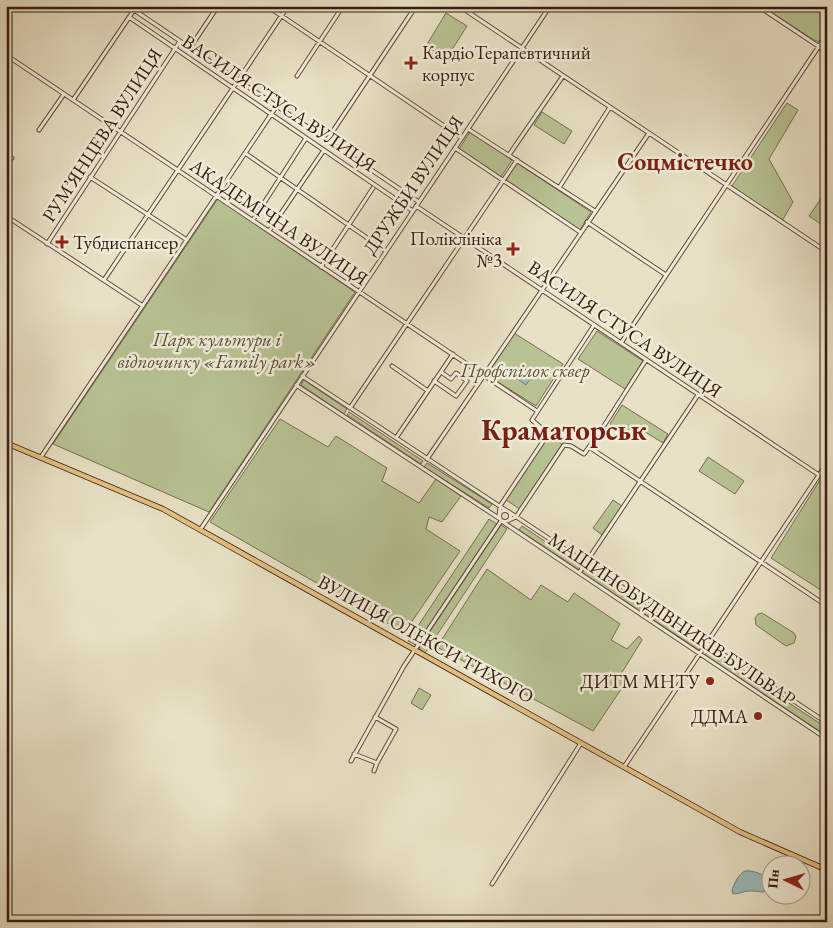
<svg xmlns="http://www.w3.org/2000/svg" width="833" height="928" font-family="'EB Garamond',serif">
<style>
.green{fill:#b8c293;stroke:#766e52}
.water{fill:#9abbbd;stroke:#727b78}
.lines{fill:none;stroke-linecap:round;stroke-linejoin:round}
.minor-casing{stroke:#624c3d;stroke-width:5}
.major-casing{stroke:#351b10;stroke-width:6}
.minor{stroke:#f0ecd9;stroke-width:3}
.major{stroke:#e4c082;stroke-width:4.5}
.poi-dot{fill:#8f2418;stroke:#f0ecd9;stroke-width:2}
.labels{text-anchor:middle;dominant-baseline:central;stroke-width:5;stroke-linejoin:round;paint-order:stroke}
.poi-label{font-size:19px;fill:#351b10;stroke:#f0ecd9;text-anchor:end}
.street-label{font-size:19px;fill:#351b10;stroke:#f0ecd9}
.park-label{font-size:19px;font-style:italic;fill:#5c4d37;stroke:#f0ecd9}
.district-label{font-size:24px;font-weight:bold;fill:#7a1f14;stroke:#f0ecd9}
.town-label{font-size:29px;font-weight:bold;fill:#7a1f14;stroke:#f0ecd9}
</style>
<rect width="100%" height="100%" fill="#e8e1c5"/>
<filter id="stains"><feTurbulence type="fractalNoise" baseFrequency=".004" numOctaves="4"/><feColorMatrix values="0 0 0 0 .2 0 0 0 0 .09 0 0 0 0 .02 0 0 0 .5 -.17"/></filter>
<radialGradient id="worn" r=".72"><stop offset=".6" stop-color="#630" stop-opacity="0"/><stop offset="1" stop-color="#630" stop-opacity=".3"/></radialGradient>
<path class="green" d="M762,6H827V30L820,42L814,40Z
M446,13L467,26L446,59L426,46Z
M787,103L798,110L769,159L793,202L782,221L732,186Z
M542,112L572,131L564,144L534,125Z
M470,132L512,160L501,177L459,149Z
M517,163L591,212L580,230L505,182Z
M826,191H827V228L809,216Z
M219,199L355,292L209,512L53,444L217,200Z
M597,331L643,361L625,389L578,359Z
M514,333L563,364L536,406L487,375Z
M304,380L347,409L344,414L301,385Z
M622,405L668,434L663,443L634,425L625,433L610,424Z
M349,412L423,461L421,464L347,415Z
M280,419L328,447L336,436L387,468L382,481L419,503L436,479L461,496L442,522L429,517L426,529L460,551L404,633L210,522Z
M549,435L563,445L520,509L506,500Z
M708,457L744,481L735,494L699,471Z
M427,463L492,504L489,508L424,467Z
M827,469V594L771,558Z
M613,500L622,506L602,535L593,528Z
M489,519L497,524L416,645L408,641Z
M501,525L507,529L425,653L419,648Z
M522,526L582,566L579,570L519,530Z
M584,568L703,645L699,650L581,572Z
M487,569L531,600L541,585L568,602L574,593L620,624L611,640L627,649L639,636L642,640L621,674L628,679L593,731L437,647Z
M762,613L794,633L796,637L794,643L786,646L756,625L755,618L758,614Z
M708,650L827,728V736L705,655Z
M419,688L431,695L422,710L411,703Z"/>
<path class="water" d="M523,368L533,374L526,385L516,378Z
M745,871C755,870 763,875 770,880C768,898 762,890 749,891C744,891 739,894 733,894L732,890C735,882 738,875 745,871Z"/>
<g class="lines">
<defs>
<path id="minor" d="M267,6L462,138
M459,6L827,252
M758,6L827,52
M129,17L413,211
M190,48L218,6
M6,55L537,411
M297,76L343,6
M73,100L134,10L419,202
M468,129L595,211
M39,130L64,94
M327,140L416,6
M455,148L580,232
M245,153L386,251
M6,154L12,158
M509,155L563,76
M90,177L187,240
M559,188L610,107
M416,206L819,475
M6,216L143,306
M253,220L306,138
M587,222L666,275
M269,231L324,150
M47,244L180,41
M321,267L373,188
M104,280L288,6
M621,343L827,34
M392,366L428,391
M302,376L507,511
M434,381L456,396L467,381L456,373L451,379L441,372
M296,385L500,519
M350,408L517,160
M396,438L453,354
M589,447L827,606
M41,457L276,107
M427,459L649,133
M499.5 516a5.5 5.5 0 1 1 11 0a5.5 5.5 0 1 1-11 0Z
M509,512L827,723
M499,516L500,506L548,434L532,420L594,325
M507,521L516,517L564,445L571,446L584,454L600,432L646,360
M503,522L827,739
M200,530L550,6
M579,573L698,395
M375,717L396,729L377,763
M354,754L377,763L374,771
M351,761L404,666L501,521
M624,767L827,463
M492,884L581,743"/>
<path id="major" d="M6,443L163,509L740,832L827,870"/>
</defs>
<use href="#minor" class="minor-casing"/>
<use href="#major" class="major-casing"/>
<use href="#minor" class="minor"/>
<use href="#major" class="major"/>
</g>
<g class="poi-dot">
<path d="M408.5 55.5h5v5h5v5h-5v5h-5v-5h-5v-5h5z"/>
<path d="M59.5 234.5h5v5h5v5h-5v5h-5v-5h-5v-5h5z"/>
<path d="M510.5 241.5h5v5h5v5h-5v5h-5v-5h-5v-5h5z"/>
<circle cx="710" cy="681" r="5"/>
<circle cx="758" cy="716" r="5"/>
</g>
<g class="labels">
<g class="poi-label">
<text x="422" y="52" text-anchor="start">КардіоТерапевтичний<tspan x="422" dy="22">корпус</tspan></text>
<text x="502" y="238">Поліклініка<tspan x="502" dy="22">№3</tspan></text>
<text x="73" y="242" text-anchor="start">Тубдиспансер</text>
<text x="700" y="681">ДИТМ МНТУ</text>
<text x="748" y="716">ДДМА</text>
</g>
<g class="street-label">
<text transform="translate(279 103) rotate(34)">ВАСИЛЯ СТУСА ВУЛИЦЯ</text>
<text transform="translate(102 135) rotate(-57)">РУМ’ЯНЦЕВА ВУЛИЦЯ</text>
<text transform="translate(413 185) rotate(-56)">ДРУЖБИ ВУЛИЦЯ</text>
<text transform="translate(279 222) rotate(34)">АКАДЕМІЧНА ВУЛИЦЯ</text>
<text transform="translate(625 329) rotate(34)">ВАСИЛЯ СТУСА ВУЛИЦЯ</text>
<text transform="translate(672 619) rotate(34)">МАШИНОБУДІВНИКІВ БУЛЬВАР</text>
<text transform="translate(426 639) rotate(29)">ВУЛИЦЯ ОЛЕКСИ ТИХОГО</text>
</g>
<g class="park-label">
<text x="217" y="339">Парк культури і<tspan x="217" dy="22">відпочинку «Family park»</tspan></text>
<text x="525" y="370">Профспілок сквер</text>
</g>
<g class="district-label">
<text x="685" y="161">Соцмістечко</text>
</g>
<g class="town-label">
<text x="564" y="430">Краматорськ</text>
</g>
</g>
<rect width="833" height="928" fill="none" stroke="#e8e1c5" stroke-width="25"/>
<rect x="8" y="8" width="818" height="913" fill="none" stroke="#351b10" stroke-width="2.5"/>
<rect x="12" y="12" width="808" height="903" fill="none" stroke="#351b10"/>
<g transform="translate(786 880) rotate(275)"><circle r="24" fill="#f0ecd9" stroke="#a59889"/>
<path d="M0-4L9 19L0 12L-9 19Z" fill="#8f2418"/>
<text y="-8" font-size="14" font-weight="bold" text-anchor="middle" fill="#351b10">Пн</text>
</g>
<rect width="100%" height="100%" filter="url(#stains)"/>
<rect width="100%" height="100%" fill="url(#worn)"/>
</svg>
